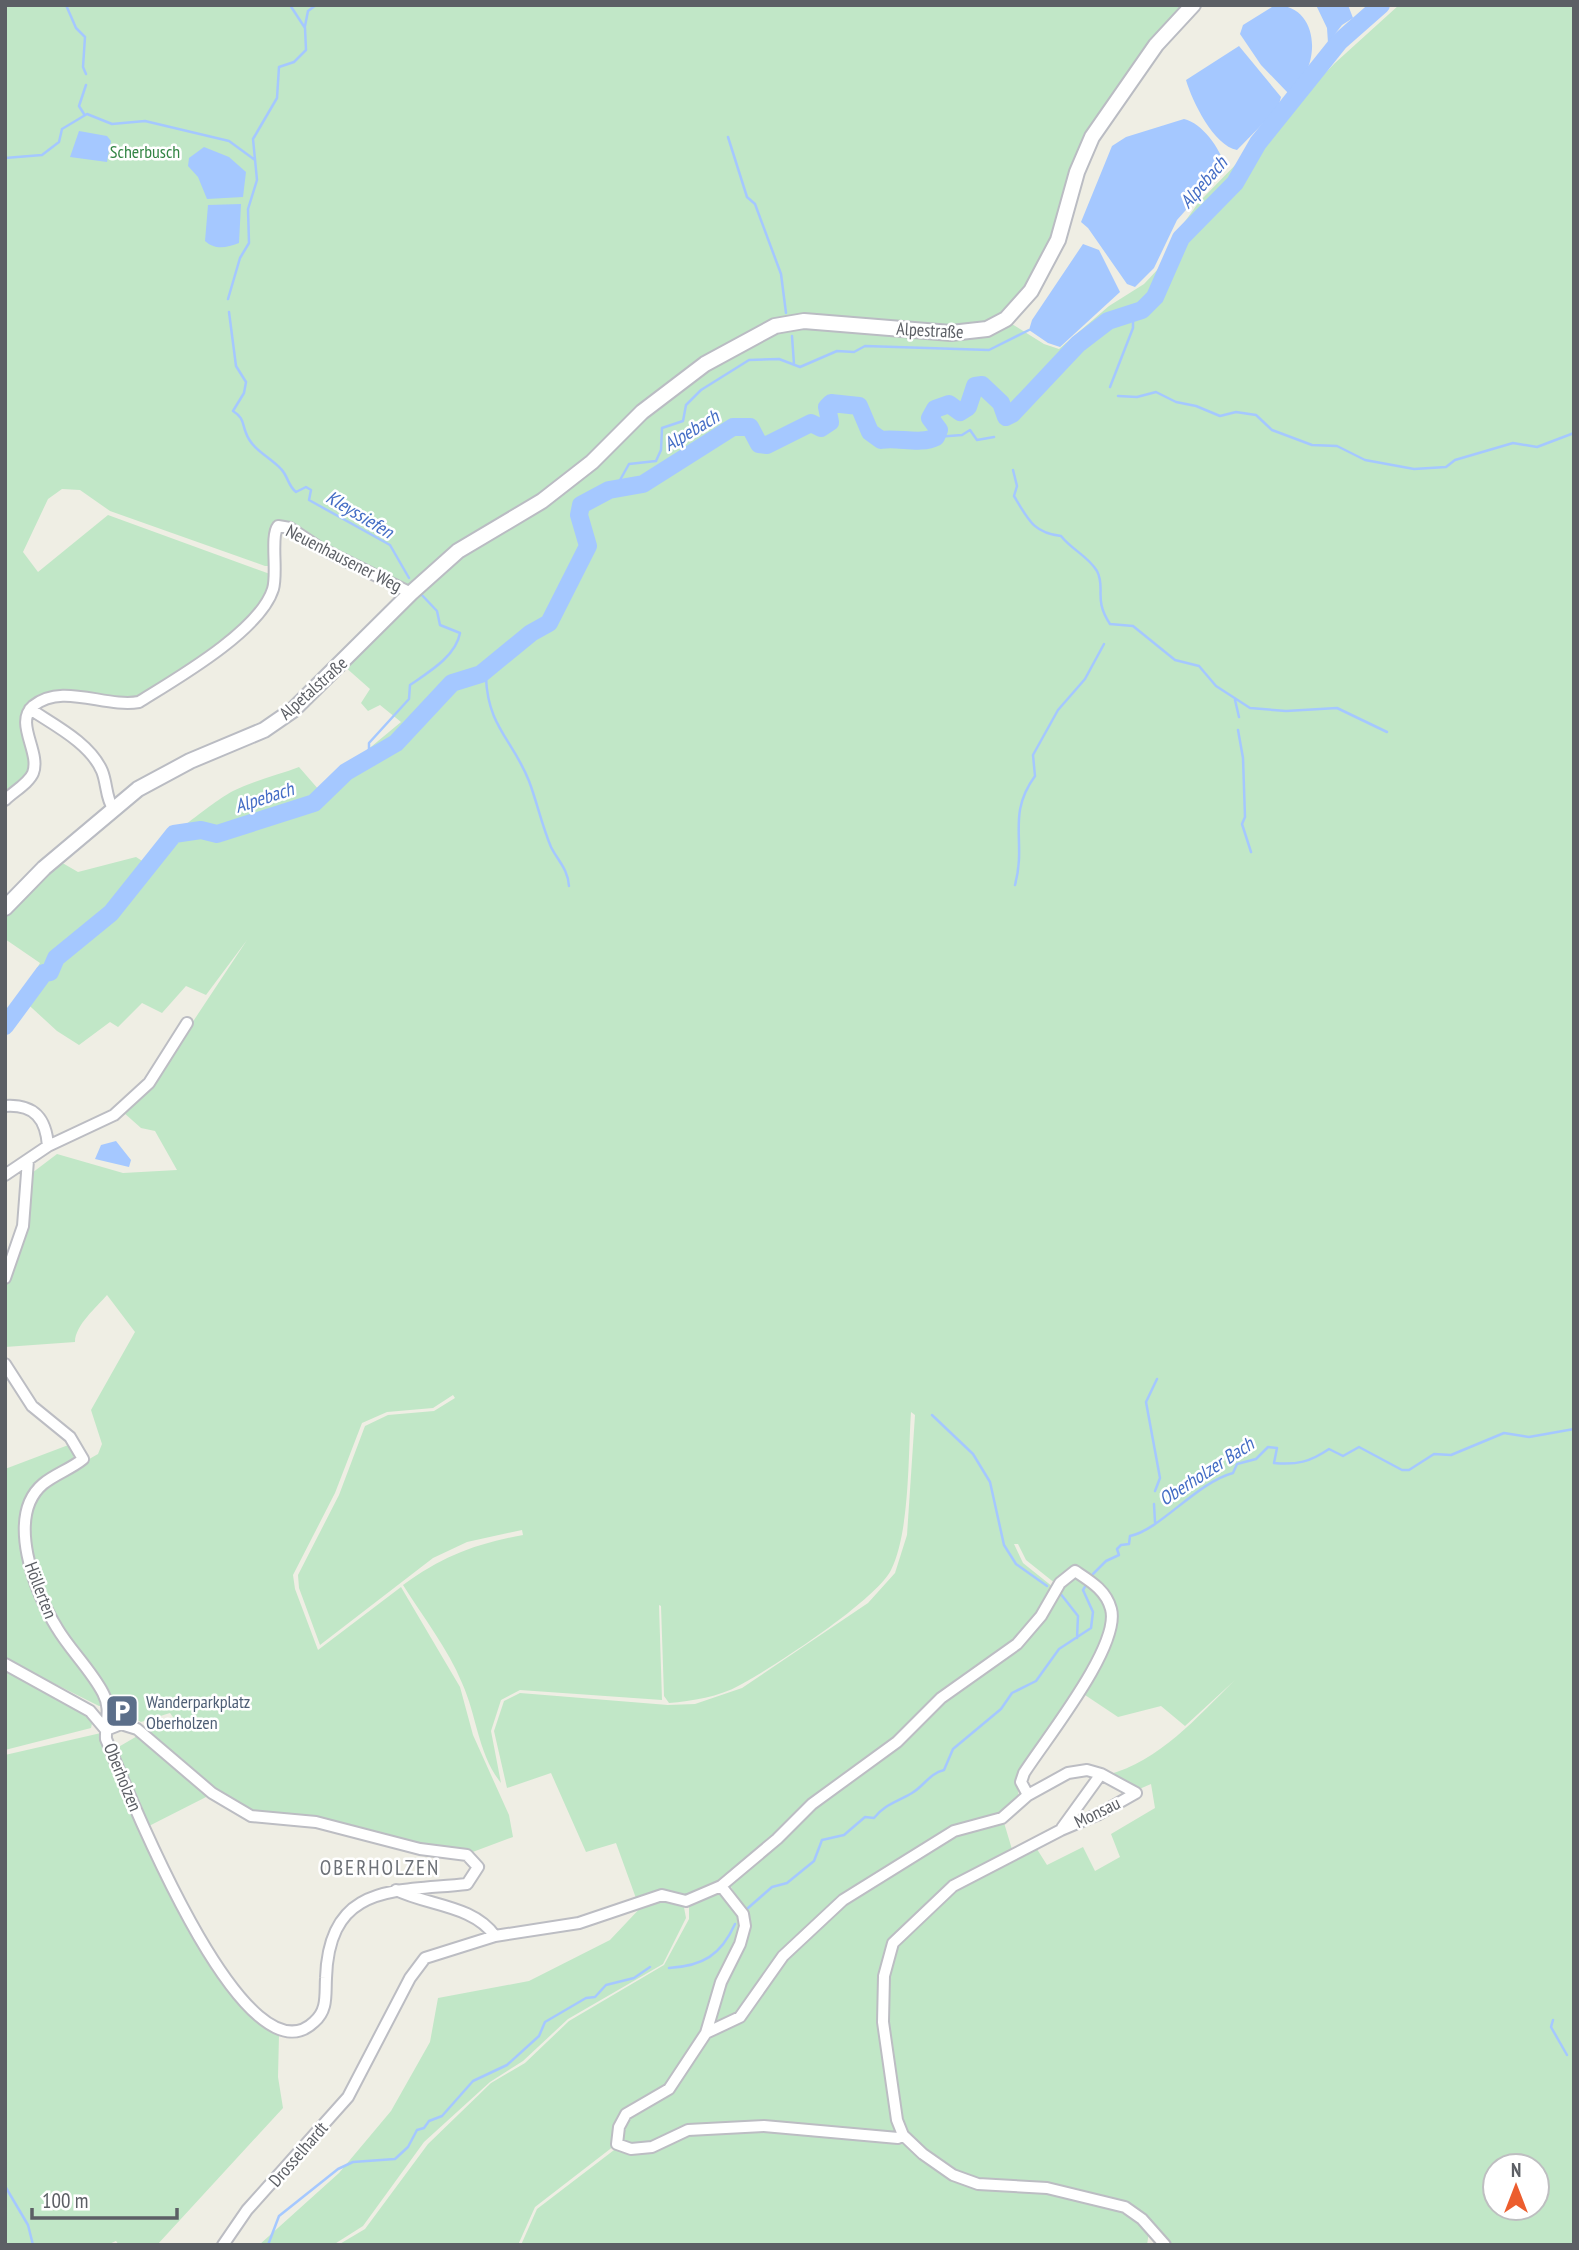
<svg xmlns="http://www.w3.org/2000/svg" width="1579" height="2250" font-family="'PT Sans Narrow',sans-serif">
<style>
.green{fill:#c1e7c7;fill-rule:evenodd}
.water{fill:#a5c8ff}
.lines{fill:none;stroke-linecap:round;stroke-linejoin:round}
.stream{stroke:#a5c8ff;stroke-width:2.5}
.river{stroke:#a5c8ff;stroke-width:18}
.street-casing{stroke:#bcbdc3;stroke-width:14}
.secondary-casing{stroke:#babcc3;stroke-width:18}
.street{stroke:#fff;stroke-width:10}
.secondary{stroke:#fff;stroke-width:14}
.labels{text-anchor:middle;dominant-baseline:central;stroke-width:5;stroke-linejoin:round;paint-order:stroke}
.park-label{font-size:18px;fill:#338545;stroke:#fff}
.street-label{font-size:18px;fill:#5c5f65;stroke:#fff}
.service-label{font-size:18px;fill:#4e5e75;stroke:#fff;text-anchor:start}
.water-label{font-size:19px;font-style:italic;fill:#446dc5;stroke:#fff}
.quarter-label{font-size:21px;letter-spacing:2px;fill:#6d7177;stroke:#fff}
</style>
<rect width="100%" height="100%" fill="#efeee4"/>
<path class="green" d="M5,5H1189L1117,97L1056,239L1028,291L1002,318L969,329L803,316L704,359L591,459L410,586L323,546L290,526L271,537V566H265L110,511L80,490L62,489L48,499L23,552L38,572L108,515L270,574L267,598L231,636L139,700L70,692L27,707L21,722L31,770L5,794Z
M1399,5H1574V2245H1168L1150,2225L1147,2245H521L537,2209L618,2147L628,2115L670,2090L707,2034L721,2030V2026L713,2018L747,1925L745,1913L729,1883L779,1841L814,1806L898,1743L942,1699L1019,1645L1042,1617L1061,1584L1075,1573C1082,1578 1091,1583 1097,1589C1144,1637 1037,1729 1020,1773C1017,1782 1018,1791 1019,1800L1002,1816L1014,1856L1035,1846L1047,1865L1083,1847L1095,1871L1120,1857L1111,1834L1155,1808L1151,1784L1137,1790L1107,1775C1160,1761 1197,1717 1235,1680L1185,1726L1161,1706L1118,1717L1082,1693C1101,1665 1127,1619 1102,1588C1095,1580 1084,1574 1076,1569L1056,1584L1026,1560L1018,1544H1014L1023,1563L1053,1587L1039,1616L1015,1642L941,1697L896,1741L811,1803L776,1838L720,1884L687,1899L662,1893L637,1901L616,1843L586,1852L551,1773L507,1788L494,1731L504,1701L520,1693L668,1705L695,1704L742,1688L868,1603L895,1573L907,1535L915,1415L911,1412C908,1456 910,1532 891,1570C876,1600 774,1667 740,1685C719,1697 692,1701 669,1703L664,1696L661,1606L659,1605L662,1700L520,1690L501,1700L491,1731L501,1783C478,1754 477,1716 462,1683C448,1649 423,1617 403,1585C443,1556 475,1544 523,1535L522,1530L467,1542L433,1558L320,1645L299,1588L298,1575L339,1495L365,1426L388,1415L434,1411L455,1398L453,1395L433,1408L387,1412L362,1423L335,1493L293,1575L295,1589L318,1650L401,1587L460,1687L473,1735L509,1815L513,1837L470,1853L449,1847L422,1846L317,1819L257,1815L215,1792L148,1733L147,1729L173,1717L170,1713L141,1722L116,1708L57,1626L28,1552L25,1514L42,1486L98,1454L102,1444L91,1410L135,1332L107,1295C97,1307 75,1325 75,1342L5,1347V1284L25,1226L28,1176L57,1154L123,1173L177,1170L155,1131L141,1128L123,1112L147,1091L247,940L206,995L186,986L162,1013L142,1003L118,1027L110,1022L79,1045L57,1031L20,997L40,963L5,939V918L59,861L78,872L136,857L147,864C154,847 214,801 233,791C253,781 278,775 299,767L319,790L401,722L380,705L368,711L361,703L370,689L344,666L446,566L475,544L544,504L596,464L646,415L707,367L776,329L802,324L972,337L990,332L1007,321L1044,344L1059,349L1109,306L1144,284L1159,268L1178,231L1199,202L1335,63ZM1495,2166H1537V2208H1495Z
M71,1444L74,1459L21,1514L31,1577L103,1698L102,1706H99L5,1659V1469Z
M5,1668L93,1719L91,1728L5,1750Z
M101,1733C138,1818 196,1991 279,2035L278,2077L283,2108L157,2245H119L116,2241L107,2245H5V1755Z
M139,1735L210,1795L147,1827L115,1749Z
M721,1889L739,1913L742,1926L704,2032L665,2088L621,2113L614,2146L535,2207L518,2245H338L365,2229L428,2144L491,2083L525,2063L569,2021L664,1965L689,1919V1902Z
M663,1898L683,1902L686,1918L663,1964L568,2019L523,2061L490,2082L424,2142L363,2226L333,2245H259L339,2173L391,2111L430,2042L438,1998L529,1981L610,1940L644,1904Z"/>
<path class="water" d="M1275,5C1322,5 1322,72 1288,93L1261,65L1240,34L1243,25Z
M1316,5H1348L1353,18L1342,25L1328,43L1327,28Z
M1239,46L1281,97L1278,108L1237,150C1214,146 1192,101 1186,80Z
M1184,119C1202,123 1220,148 1225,166L1177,220L1154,268L1135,287L1127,284L1088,228L1081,222L1112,146L1126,137Z
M79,131L107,136L111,141L107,162L70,157Z
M204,147L229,157L246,172L243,197L207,199L198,177L188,166L189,158Z
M241,204L239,243C226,248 215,250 205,241L208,205Z
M1083,244L1099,250L1120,292L1060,347L1048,343L1029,330L1032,320Z
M116,1141L131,1160L129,1167L95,1159L101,1145Z"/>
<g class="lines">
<path class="stream" d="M66,5L76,28L85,37L83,67L86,74
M305,26L308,11L316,5
M84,114L79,106L86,85
M728,137L747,197L755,204L781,274L786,313
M5,158L42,155L59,142L62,129L87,114L112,124L145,121L229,141L255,160
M228,299L240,258L249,243L248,209L257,180L253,139L277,98L279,67L294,62L306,50L305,28L290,5
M229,312L236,366L246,382L244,393L233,411C244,418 242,423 246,433C252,450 270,457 281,469C288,476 288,486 296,492L306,487L311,490L309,500L390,545L409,578
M792,336L794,364
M1110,387L1133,328V314
M1118,396L1137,397L1156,392L1176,402L1196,406L1220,416L1236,412L1256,415L1272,430L1312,445L1337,446L1365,460L1414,469L1446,467L1455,460L1513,443L1537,447L1574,433
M936,437L962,435L970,430L977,440L994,437
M1013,470L1017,486L1014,496C1028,519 1033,533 1061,536C1072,550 1088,556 1097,571C1106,588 1093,599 1110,624L1133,626L1175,660L1199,666L1216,686L1250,708L1286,711L1337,708L1387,732
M615,489L629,464L656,461L661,450L662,428L683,421L686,405L701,390L749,360L779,359L800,367L837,351L854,352L865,346L989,350L1029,330
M481,674L486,678C488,727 513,740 529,781C537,802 542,826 551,847C558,861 568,869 569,886
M1235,700L1239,717
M1238,730L1243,758L1245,817L1242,824L1251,852
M369,759V743L409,699L410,685C429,672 456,656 460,633L440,625L437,611L420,593
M1015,885C1027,841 1006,816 1035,776L1033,755L1058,710L1085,679L1104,644
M932,1415L973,1454L990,1482L1004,1545L1016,1564L1047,1586
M1155,1491L1160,1478L1146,1402L1157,1379
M1154,1504L1155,1522
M1093,1574L1106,1561L1119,1555L1117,1549L1121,1545L1129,1544L1130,1536C1160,1530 1196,1483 1233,1473L1237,1464L1256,1459L1268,1447L1277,1448L1274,1463C1297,1465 1310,1462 1329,1449L1343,1456L1359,1447L1402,1470H1409L1434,1454L1451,1455L1504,1433L1529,1437L1574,1429
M1060,1593L1078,1616L1077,1638
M748,1908L772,1887L787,1883L814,1861L822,1840L844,1835L865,1817L874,1818C885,1804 897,1802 912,1793C924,1786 930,1773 944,1770L953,1749L1001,1709L1012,1693L1036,1681L1059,1649L1091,1628L1093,1612L1083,1590L1086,1585
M669,1968C703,1966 721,1955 735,1924
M1553,2020L1551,2027L1567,2055
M5,2186L28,2225L33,2245
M268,2245L279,2216L338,2169L353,2162L395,2159L408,2147L417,2130L424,2128L429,2121L442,2116L473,2081L507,2065L539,2036L545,2022L586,1998L595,1997L606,1985L634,1978L650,1967"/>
<path class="river" d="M5,1026L44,973L50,972L56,958L111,913L174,834L201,830L217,834L314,803L346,772L396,743L452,683L481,674L531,633L549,623L588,546L579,515L581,505L609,490L643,484L733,427H750L759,444L767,445L811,423L821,428L830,422L827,407L831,403L859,406L870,432L881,440C898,437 921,445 936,437L939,430L930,418L935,409L949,404L960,412L968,407L975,386L982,385L1001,403L1006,417L1012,414L1078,344L1108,321L1142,310L1155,297L1181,238L1235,183L1258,143L1339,42L1381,5"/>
<defs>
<path id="street" d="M30,709C54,725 90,743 102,771C107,783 106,799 113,808
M5,800C13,792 29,783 33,773C41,752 14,723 33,706C62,682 105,708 139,702C176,679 260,631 273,589C278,572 270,536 278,526L290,528L320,548L411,593
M5,1106C35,1104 46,1119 48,1146
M5,1175L48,1146L114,1115L149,1083L187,1023
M5,1278L23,1226L28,1160
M5,1364L32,1406L70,1437L83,1459C71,1469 55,1474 43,1484C5,1516 35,1593 57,1628C70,1650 91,1670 103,1693C112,1710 105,1722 106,1739C125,1784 244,2089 314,2022C328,2010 325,1995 326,1978C329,1882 396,1892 467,1884L478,1867L467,1855L420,1849L316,1822L251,1816L212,1793L137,1729L121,1724L106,1730
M5,1664L90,1711L106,1730
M1136,1793L1099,1814L1061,1830L953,1886L893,1943L884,1976L883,2022L897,2120L903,2135L923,2154L953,2175L978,2184L1047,2188L1125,2207L1142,2219L1165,2245
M1062,1828L1101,1774
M721,1886L743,1914L745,1926L740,1944L721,1982L706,2033L669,2089L626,2114L619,2127L617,2144L631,2149L652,2147L688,2130L764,2126L898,2138L903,2135
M396,1890C429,1906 473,1905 495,1936
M706,2033L740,2017L783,1956L843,1900L954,1831L1002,1818L1028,1795L1068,1773L1087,1770L1101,1774L1136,1793
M223,2245L247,2210L348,2097L410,1978L425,1958L495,1936L579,1923L662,1895L686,1901L721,1886L777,1839L812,1804L897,1742L941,1698L1017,1644L1041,1616L1060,1583L1075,1571C1090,1581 1106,1590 1111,1609C1121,1646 1045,1740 1024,1773L1021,1782L1028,1795"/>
<path id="secondary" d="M5,908L44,868L138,789L190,761L264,730L293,710L411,593L458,551L542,501L592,462L642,412L705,364L775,326L804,321L951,333L987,329L1006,319L1031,291L1058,240L1077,172L1092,137L1156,45L1193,5"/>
</defs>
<use href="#street" class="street-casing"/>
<use href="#secondary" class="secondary-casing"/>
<use href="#street" class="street"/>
<use href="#secondary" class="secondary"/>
</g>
<defs>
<symbol id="parking-square" viewBox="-11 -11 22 22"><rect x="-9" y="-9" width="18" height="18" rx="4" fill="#5c6f8a" stroke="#fff"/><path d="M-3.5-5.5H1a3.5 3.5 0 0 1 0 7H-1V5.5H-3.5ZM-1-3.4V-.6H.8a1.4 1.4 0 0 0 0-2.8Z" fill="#fff"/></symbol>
</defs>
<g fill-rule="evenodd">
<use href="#parking-square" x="103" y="1692" width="38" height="38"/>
</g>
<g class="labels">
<g class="park-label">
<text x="145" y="151">Scherbusch</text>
</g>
<g class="street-label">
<text transform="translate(930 330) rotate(3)">Alpestraße</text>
<text transform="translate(344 558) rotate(27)">Neuenhausener Weg</text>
<text transform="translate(313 688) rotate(-42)">Alpetalstraße</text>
<text transform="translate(41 1590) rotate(69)">Höllerten</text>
<text transform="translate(123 1777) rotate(68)">Oberholzen</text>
<text transform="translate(1097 1812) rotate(-26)">Monsau</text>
<text transform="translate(298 2154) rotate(-49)">Drosselhardt</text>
</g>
<g class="service-label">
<text x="146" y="1701">Wanderparkplatz<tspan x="146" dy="21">Oberholzen</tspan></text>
</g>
<g class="water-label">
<text transform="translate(1203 182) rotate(-49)">Alpebach</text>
<text transform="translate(691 430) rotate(-31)">Alpebach</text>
<text transform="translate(360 514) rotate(31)">Kleyssiefen</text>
<text transform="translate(264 797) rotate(-18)">Alpebach</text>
<text transform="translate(1206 1471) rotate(-33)">Oberholzer Bach</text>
</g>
<g class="quarter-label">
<text x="380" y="1867">OBERHOLZEN</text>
</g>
</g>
<rect width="1579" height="2250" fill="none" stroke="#5c5f65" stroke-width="14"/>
<g transform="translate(1516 2187)"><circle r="33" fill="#ffffff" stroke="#bebfc1" stroke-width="2"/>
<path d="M0-5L12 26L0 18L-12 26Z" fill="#ec5d2e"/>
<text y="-10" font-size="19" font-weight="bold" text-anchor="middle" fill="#5c5f65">N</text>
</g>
<path d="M32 2208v10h145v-10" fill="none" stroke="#5c5f65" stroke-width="3.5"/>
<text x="42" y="2208" font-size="21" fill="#5c5f65" stroke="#ffffff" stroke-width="5" paint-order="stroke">100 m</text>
</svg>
